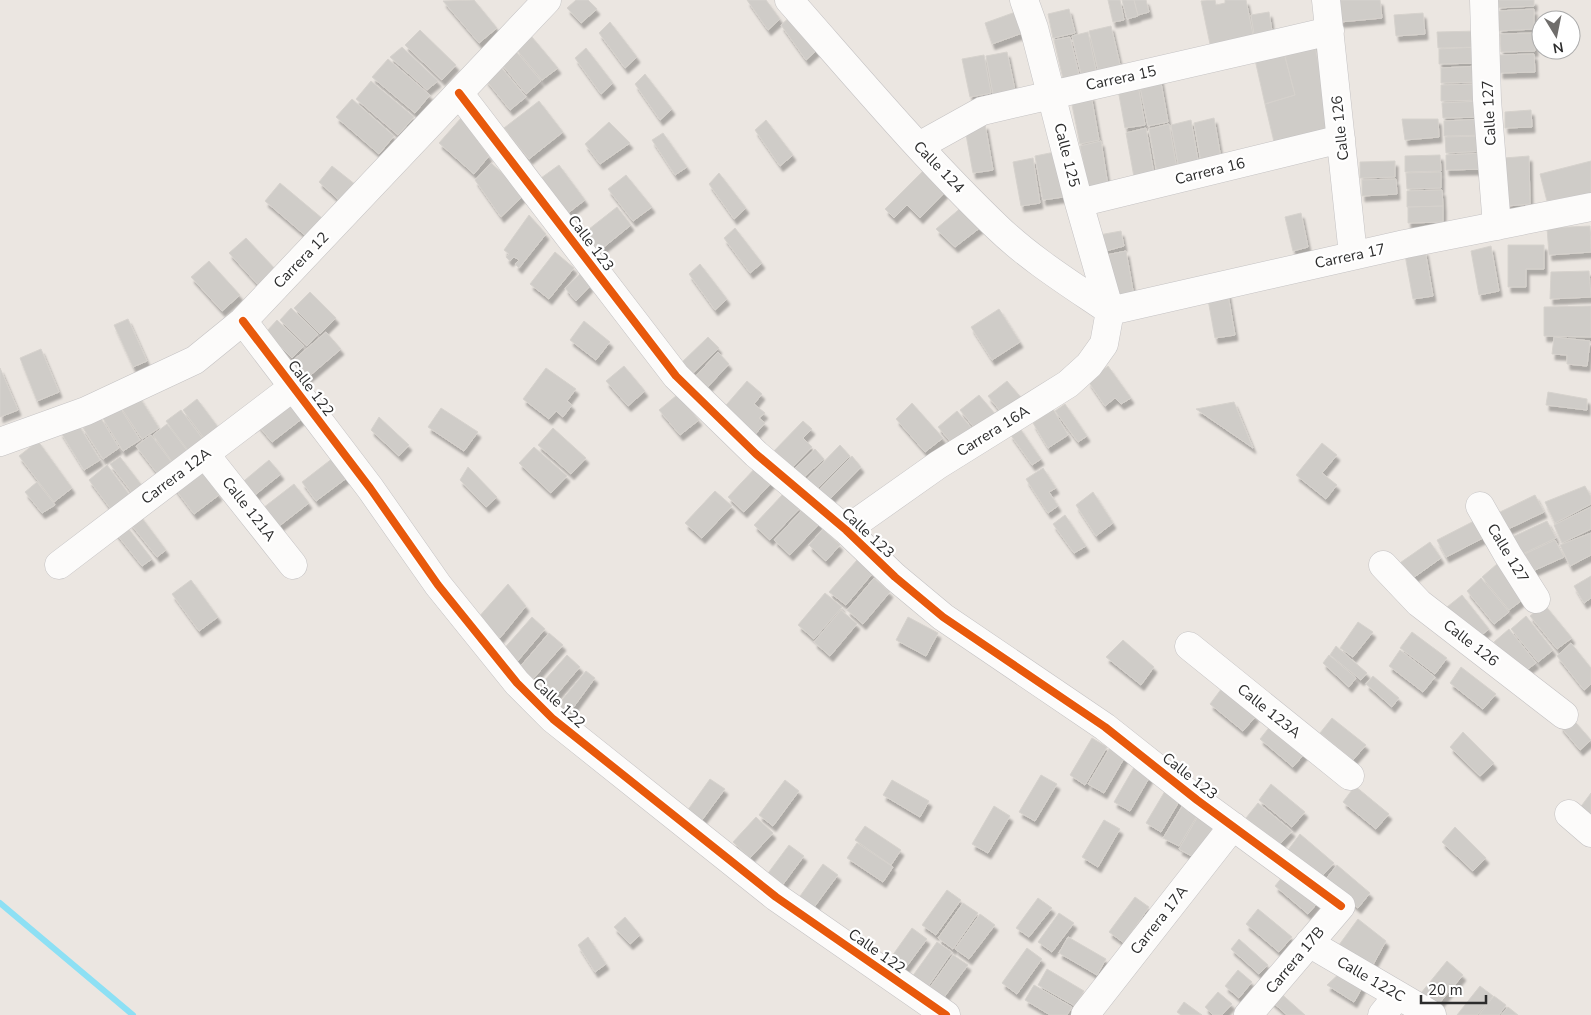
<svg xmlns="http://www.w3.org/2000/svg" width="1591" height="1015" font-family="'Nunito Sans',sans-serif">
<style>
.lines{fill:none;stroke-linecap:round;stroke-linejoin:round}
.stream{stroke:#8de0f4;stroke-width:6}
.building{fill:#cfccc8;stroke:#d6d2cd;filter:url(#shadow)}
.minor-casing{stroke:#c4c2c3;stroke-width:29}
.minor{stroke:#fcfbfa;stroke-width:28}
.cycleway-casing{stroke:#fff;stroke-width:11}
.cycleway{stroke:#e8590c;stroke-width:8}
.labels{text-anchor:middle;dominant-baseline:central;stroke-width:4.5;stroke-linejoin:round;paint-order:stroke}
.street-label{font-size:15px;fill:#2c2c2c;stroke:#fff}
</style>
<defs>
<filter id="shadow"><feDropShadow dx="3" dy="5.5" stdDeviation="1" flood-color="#0004"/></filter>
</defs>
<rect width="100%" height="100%" fill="#ebe6e1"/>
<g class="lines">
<path class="stream" d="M0,903L133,1015"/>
</g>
<path class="building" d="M474,0L497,28L479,43L443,1Z
M576,0H588L597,9L581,23L567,8Z
M747,0H766L780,19L768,30Z
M1108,0H1120L1124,20L1113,22Z
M1122,0H1134L1138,16L1127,19Z
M1134,0H1146L1149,12L1138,15Z
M1215,0L1216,5L1225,3V0H1246L1253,35L1210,44L1201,1Z
M1339,0H1380L1382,18L1340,22Z
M1498,0H1534V6L1498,8Z
M1069,9L1075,33L1053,38L1048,14Z
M1534,9V29L1499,31L1498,11Z
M1021,10L1028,31L992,44L985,23Z
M1269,12L1272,31L1254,34L1251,15Z
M1423,13L1425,34L1396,36L1394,15Z
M792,15L818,49L806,60L781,25Z
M610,22L637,57L625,68L599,33Z
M1111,26L1121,69L1099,74L1089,31Z
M420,30L456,65L442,80L405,45Z
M1477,31L1478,47L1438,48L1437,32Z
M1088,32L1097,75L1082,78L1072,36Z
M1534,33L1535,51L1501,52L1500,34Z
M532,37L558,68L542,80L516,49Z
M1070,37L1080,79L1064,83L1054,40Z
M1314,42L1332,130L1275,146L1265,104L1295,95L1283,49Z
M402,47L438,81L427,90L390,57Z
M1479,47V63L1439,64V49Z
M586,48L613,83L601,94L575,58Z
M1283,49L1295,95L1265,104L1254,55Z
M515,50L541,81L526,94L500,62Z
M1007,52L1015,90L993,94L986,56Z
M1534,54L1535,72L1500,73V55Z
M984,55L991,93L970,97L962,59Z
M388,59L430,95L415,113L372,77Z
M500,66L526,97L510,110L485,79Z
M1480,66L1481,82L1441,83V68Z
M645,74L672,109L660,120L635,84Z
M1160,77L1168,122L1148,126L1139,82Z
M1137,79L1145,125L1125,128L1117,84Z
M371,81L414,117L398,135L356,99Z
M1481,84V100L1441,101V85Z
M1091,95L1099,140L1080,144L1071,100Z
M352,99L394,136L379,154L336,117Z
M539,101L563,132L529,159L504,128Z
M1482,101L1483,117L1443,118L1442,103Z
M1531,110L1532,127L1505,128V112Z
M461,118L489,156L474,174L439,143Z
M1214,118L1222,164L1202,167L1194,123Z
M1402,119H1438L1439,137L1405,140Z
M1484,119V135L1444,136V121Z
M766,120L793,155L780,166L755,130Z
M1191,120L1199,166L1179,169L1171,125Z
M609,122L630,143L600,164L585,144Z
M985,124L993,170L973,173L965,129Z
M1169,124L1177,169L1157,173L1149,129Z
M1146,128L1154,174L1134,177L1126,133Z
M663,133L687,167L675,175L652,140Z
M1485,136V151L1446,153L1445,137Z
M1101,141L1108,186L1089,190L1080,146Z
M1055,152L1063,197L1043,200L1035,156Z
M1485,153L1486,169L1446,170V155Z
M1440,155L1441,171L1405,172V156Z
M1529,156L1530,204L1507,206L1504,158Z
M1033,158L1040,203L1021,206L1013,162Z
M1395,161V177L1360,178V162Z
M1591,161V193L1547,201L1540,174Z
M491,163L525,194L501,217L475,180Z
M559,165L585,200L568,213L541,178Z
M332,166L356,185L341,202L319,182Z
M925,169L947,190L920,218L907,205L894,218L885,209Z
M1441,172V188L1407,189L1406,173Z
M719,173L746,208L734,219L709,184Z
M626,175L652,207L633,221L608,189Z
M1396,179L1397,194L1362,196V180Z
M280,183L323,219L307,237L265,201Z
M1442,190L1443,206L1407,207V191Z
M963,206L981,227L955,247L936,229Z
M1443,206V222L1408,223V207Z
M617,207L631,225L599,251L584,233Z
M1301,213L1308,247L1293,251L1285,217Z
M529,215L546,234L519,268L515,264L519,260L514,257L510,261L506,257L509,254L504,250Z
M1590,226L1591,252L1549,255L1547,228Z
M735,228L762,263L750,273L724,238Z
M1121,231L1124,246L1102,252L1099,235Z
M246,238L277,271L260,287L229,253Z
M1508,245H1544V269H1526V287H1508Z
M1491,246L1499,291L1479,295L1471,251Z
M1425,250L1433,296L1413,299L1405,255Z
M1126,251L1134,296L1114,299L1106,255Z
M555,252L574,268L549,299L530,284Z
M209,261L240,295L222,311L191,277Z
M700,264L727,299L715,310L689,274Z
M1589,271L1591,297L1550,299L1551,272Z
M581,273L590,286L576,301L565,288Z
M1227,289L1235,335L1215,338L1207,294Z
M310,292L336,318L320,334L294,308Z
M1591,306V337L1544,336V307Z
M291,308L318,334L307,346L280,320Z
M999,309L1020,342L992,360L971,327Z
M128,319L147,361L133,367L114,325Z
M277,320L304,346L292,358L266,332Z
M584,321L610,342L596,360L570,340Z
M326,332L341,349L306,379L291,362Z
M708,337L719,348L690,376L679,365Z
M1554,337L1590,341L1587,366L1567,364V355L1552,354Z
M41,349L59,392L37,401L20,358Z
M718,352L729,364L705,390L693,379Z
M624,366L645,391L628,406L606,381Z
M1108,366L1131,398L1121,404L1115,398L1105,406L1088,381Z
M0,368L18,410L0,417Z
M546,368L576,389L567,401L572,405L563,417L556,411L549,419L523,399Z
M747,381L762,394L754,404L765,413L759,418L765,423L752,438L721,411Z
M1007,381L1024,401L1005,417L988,396Z
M1548,392L1587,399V410L1546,405Z
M138,395L159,428L142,439L120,406Z
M677,395L699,420L680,435L659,410Z
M979,395L996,415L977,431L960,410Z
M197,399L221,431L207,442L183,410Z
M289,399L303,418L272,442L257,424Z
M1234,402L1253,448L1196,409Z
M912,403L943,438L925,452L896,419Z
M1065,404L1087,436L1078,442L1055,411Z
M119,406L140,440L123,451L102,417Z
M441,408L478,432L464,451L428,427Z
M1053,409L1068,435L1048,448L1033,423Z
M181,410L205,442L190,453L166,421Z
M957,411L974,431L955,447L938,427Z
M100,417L119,448L103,459L83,428Z
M379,417L409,445L399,456L371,430Z
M76,421L100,460L84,470L60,431Z
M803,421L812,429L803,438L812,447L789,471L771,454Z
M167,424L191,456L176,467L153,435Z
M1019,427L1041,459L1032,465L1010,434Z
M553,428L586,458L571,474L538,445Z
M151,435L175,467L160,477L136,446Z
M38,441L72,488L54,502L19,456Z
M1322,443L1337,455L1322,473L1337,485L1326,499L1296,475Z
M840,445L850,456L817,489L807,479Z
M534,447L567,476L551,493L519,463Z
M815,449L824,459L803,478L794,469Z
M852,456L861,467L829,500L819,490Z
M120,457L147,492L137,499L110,464Z
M333,458L348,477L316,501L302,482Z
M269,460L281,474L250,499L239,485Z
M107,465L135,502L116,516L89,480Z
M758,465L774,480L744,512L728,497Z
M198,467L219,495L194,514L173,486Z
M468,467L497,497L486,507L460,480Z
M1043,468L1056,488L1049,492L1058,506L1048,513L1026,479Z
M37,482L55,505L42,513L25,492Z
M294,484L309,503L278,527L263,508Z
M1585,486L1591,497V504L1555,523L1545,502Z
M715,491L732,506L702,538L685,523Z
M1093,492L1113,523L1096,536L1076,505Z
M784,493L800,508L770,540L754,525Z
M1535,495L1544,512L1504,531L1496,514Z
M1591,507V529L1562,543L1554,525Z
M804,508L820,523L790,555L774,540Z
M139,514L166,550L157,557L129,522Z
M1065,515L1086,546L1074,553L1053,524Z
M1476,520L1485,537L1446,557L1437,540Z
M1547,521L1556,538L1516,557L1508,539Z
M124,523L152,559L142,566L114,531Z
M823,529L840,545L826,561L809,545Z
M1591,533V555L1570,566L1560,545Z
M1555,540L1564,557L1524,575L1516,558Z
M1430,542L1441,558L1406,583L1394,567Z
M857,560L873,573L846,605L829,592Z
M1497,564L1525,598L1509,610L1482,577Z
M1591,576V598L1584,603L1574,586Z
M874,578L890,592L863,624L847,610Z
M1481,578L1509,612L1494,624L1467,591Z
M191,580L218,617L199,631L172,594Z
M508,584L526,606L500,638L477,619Z
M825,593L842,607L814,639L798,625Z
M1462,595L1489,629L1474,641L1447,607Z
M1544,604L1572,638L1557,649L1530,616Z
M841,610L857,624L830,656L814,642Z
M1526,616L1553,650L1538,662L1511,629Z
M532,617L545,629L516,663L502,651Z
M908,617L938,633L926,656L896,640Z
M1358,622L1373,632L1353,657L1340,648Z
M1509,629L1536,663L1521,674L1494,642Z
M1412,632L1447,658L1435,674L1400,648Z
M549,633L563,645L533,679L519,668Z
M1123,640L1154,667L1141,685L1106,657Z
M1571,643L1591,668V684L1584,690L1557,656Z
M1336,646L1367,673L1361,680L1330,655Z
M1400,650L1435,677L1423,692L1389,666Z
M567,655L580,667L551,701L537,689Z
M1329,655L1356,678L1349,687L1323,663Z
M1461,667L1496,694L1483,709L1450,683Z
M586,671L595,678L567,716L556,707Z
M1373,676L1399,698L1392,707L1366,684Z
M1222,688L1256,716L1243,731L1210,704Z
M1570,716L1591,740L1580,750L1560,726Z
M1332,718L1366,745L1353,760L1320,733Z
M1272,724L1306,752L1293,767L1260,739Z
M1463,732L1494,763L1480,776L1450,747Z
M1092,738L1107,747L1085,785L1070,775Z
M1111,746L1126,755L1104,793L1088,784Z
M1136,764L1152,773L1130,811L1114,802Z
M1041,775L1057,784L1035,821L1019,812Z
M710,779L725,789L699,824L685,814Z
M785,780L799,791L773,826L759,815Z
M892,780L929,801L920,817L883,795Z
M1271,784L1305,812L1292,827L1259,800Z
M1168,786L1183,795L1161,832L1146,823Z
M1355,786L1389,814L1376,829L1343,802Z
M1591,793V815L1576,813Z
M1186,800L1201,809L1179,846L1163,838Z
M1258,803L1292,831L1279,845L1246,818Z
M994,806L1010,816L988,853L972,844Z
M1201,811L1217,821L1195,858L1179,849Z
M756,817L773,833L750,858L733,842Z
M1104,820L1120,829L1098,867L1082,857Z
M865,826L901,850L891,865L855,840Z
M1455,827L1486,858L1473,871L1442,842Z
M1300,834L1334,863L1321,877L1288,850Z
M857,843L893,867L883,882L847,858Z
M789,845L804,856L778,891L763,880Z
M823,864L838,875L812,910L798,899Z
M1337,865L1370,893L1358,908L1325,880Z
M1287,871L1321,899L1308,914L1275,886Z
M947,890L961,900L936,935L922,925Z
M1135,897L1149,907L1124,943L1109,932Z
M1038,898L1052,908L1029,937L1016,928Z
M963,903L978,913L953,949L938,938Z
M1258,909L1292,937L1279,952L1246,924Z
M1059,913L1074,923L1052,952L1038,942Z
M980,914L995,925L969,959L955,949Z
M625,917L640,935L630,944L614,927Z
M1358,919L1386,941L1369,972L1336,949Z
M912,928L927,939L901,974L887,963Z
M588,937L606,964L595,972L578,945Z
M1068,937L1106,959L1097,975L1059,953Z
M1239,939L1268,965L1259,974L1231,949Z
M937,942L952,952L927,988L912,977Z
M1027,948L1042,959L1017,994L1002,983Z
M953,955L968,965L942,1000L928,990Z
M1447,961L1463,975L1437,1006L1421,993Z
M1047,969L1084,991L1075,1006L1038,985Z
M1238,970L1252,982L1239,998L1225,986Z
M1343,970L1363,986L1354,1002L1327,985Z
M1034,985L1072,1007L1067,1015H1050L1025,1000Z
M1480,986L1493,996L1477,1015H1457Z
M1277,990L1305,1015H1287L1269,999Z
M1218,992L1232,1004L1222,1015H1213L1205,1007Z
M1494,996L1506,1005L1499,1015H1479Z
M1184,1002L1202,1015H1181L1177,1012Z
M1508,1007L1518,1015H1501Z"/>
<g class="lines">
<defs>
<path id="minor" d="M789,0C857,77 923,156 997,227C1030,259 1072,285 1110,311
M1326,0L1353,255
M1484,0L1487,100L1497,226
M459,93L676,376L756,454L846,530L895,577L943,617L1105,727L1197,800L1341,906L1248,1015
M919,146L982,111L1330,31
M1079,203L1341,139
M1110,311L1405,244L1591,207
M243,321L370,488L438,585L517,683L553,719L776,897L946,1015
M0,442L86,411L195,360L243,321L547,0
M205,454L293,565
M1480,506L1508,555L1536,599
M846,530L938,465L1068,384L1089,365L1104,344L1110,311L1079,203L1034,28L1024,0
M59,565L293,387
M1383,565L1419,603L1564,715
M1189,646L1350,776
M1569,814L1591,833
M1309,943L1432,1015
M1085,1015L1233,826
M1382,1015L1398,995"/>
</defs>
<use href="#minor" class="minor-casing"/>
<use href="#minor" class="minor"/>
<defs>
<path id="cycleway" d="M459,93L676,376L756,454L846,530L895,577L943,617L1105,727L1197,800L1341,906
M243,321L370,488L438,585L517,683L553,719L776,897L946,1015"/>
</defs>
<use href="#cycleway" class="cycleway-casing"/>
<use href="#cycleway" class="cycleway"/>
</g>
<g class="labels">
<g class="street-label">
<text transform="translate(1121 78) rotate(-12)">Carrera 15</text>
<text transform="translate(1489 113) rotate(-93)">Calle 127</text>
<text transform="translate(1340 128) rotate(-96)">Calle 126</text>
<text transform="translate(1067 155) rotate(76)">Calle 125</text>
<text transform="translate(939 167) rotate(46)">Calle 124</text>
<text transform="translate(1210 171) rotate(-14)">Carrera 16</text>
<text transform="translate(591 243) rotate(53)">Calle 123</text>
<text transform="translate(1350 256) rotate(-12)">Carrera 17</text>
<text transform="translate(301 260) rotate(-46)">Carrera 12</text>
<text transform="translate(311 388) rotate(53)">Calle 122</text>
<text transform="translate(993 431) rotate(-32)">Carrera 16A</text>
<text transform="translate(176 476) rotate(-37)">Carrera 12A</text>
<text transform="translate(249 509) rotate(52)">Calle 121A</text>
<text transform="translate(868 533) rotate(43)">Calle 123</text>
<text transform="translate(1508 553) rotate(59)">Calle 127</text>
<text transform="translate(1471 643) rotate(38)">Calle 126</text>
<text transform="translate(559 703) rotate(43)">Calle 122</text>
<text transform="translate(1269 711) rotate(39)">Calle 123A</text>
<text transform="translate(1190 776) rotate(38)">Calle 123</text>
<text transform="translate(1159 920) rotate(-52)">Carrera 17A</text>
<text transform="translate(877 951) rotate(35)">Calle 122</text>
<text transform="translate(1295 960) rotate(-50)">Carrera 17B</text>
<text transform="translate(1371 979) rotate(30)">Calle 122C</text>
</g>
</g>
<g transform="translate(1556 35) rotate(170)"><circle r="24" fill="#ffffff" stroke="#ababab"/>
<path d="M0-4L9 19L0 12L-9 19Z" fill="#6f6d6b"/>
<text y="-8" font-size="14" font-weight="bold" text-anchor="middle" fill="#2c2c2c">N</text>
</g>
<path d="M1421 995v8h65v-8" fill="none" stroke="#2c2c2c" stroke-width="2.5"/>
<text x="1428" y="995" font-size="15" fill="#2c2c2c" stroke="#ffffff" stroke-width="4" paint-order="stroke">20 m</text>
</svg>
